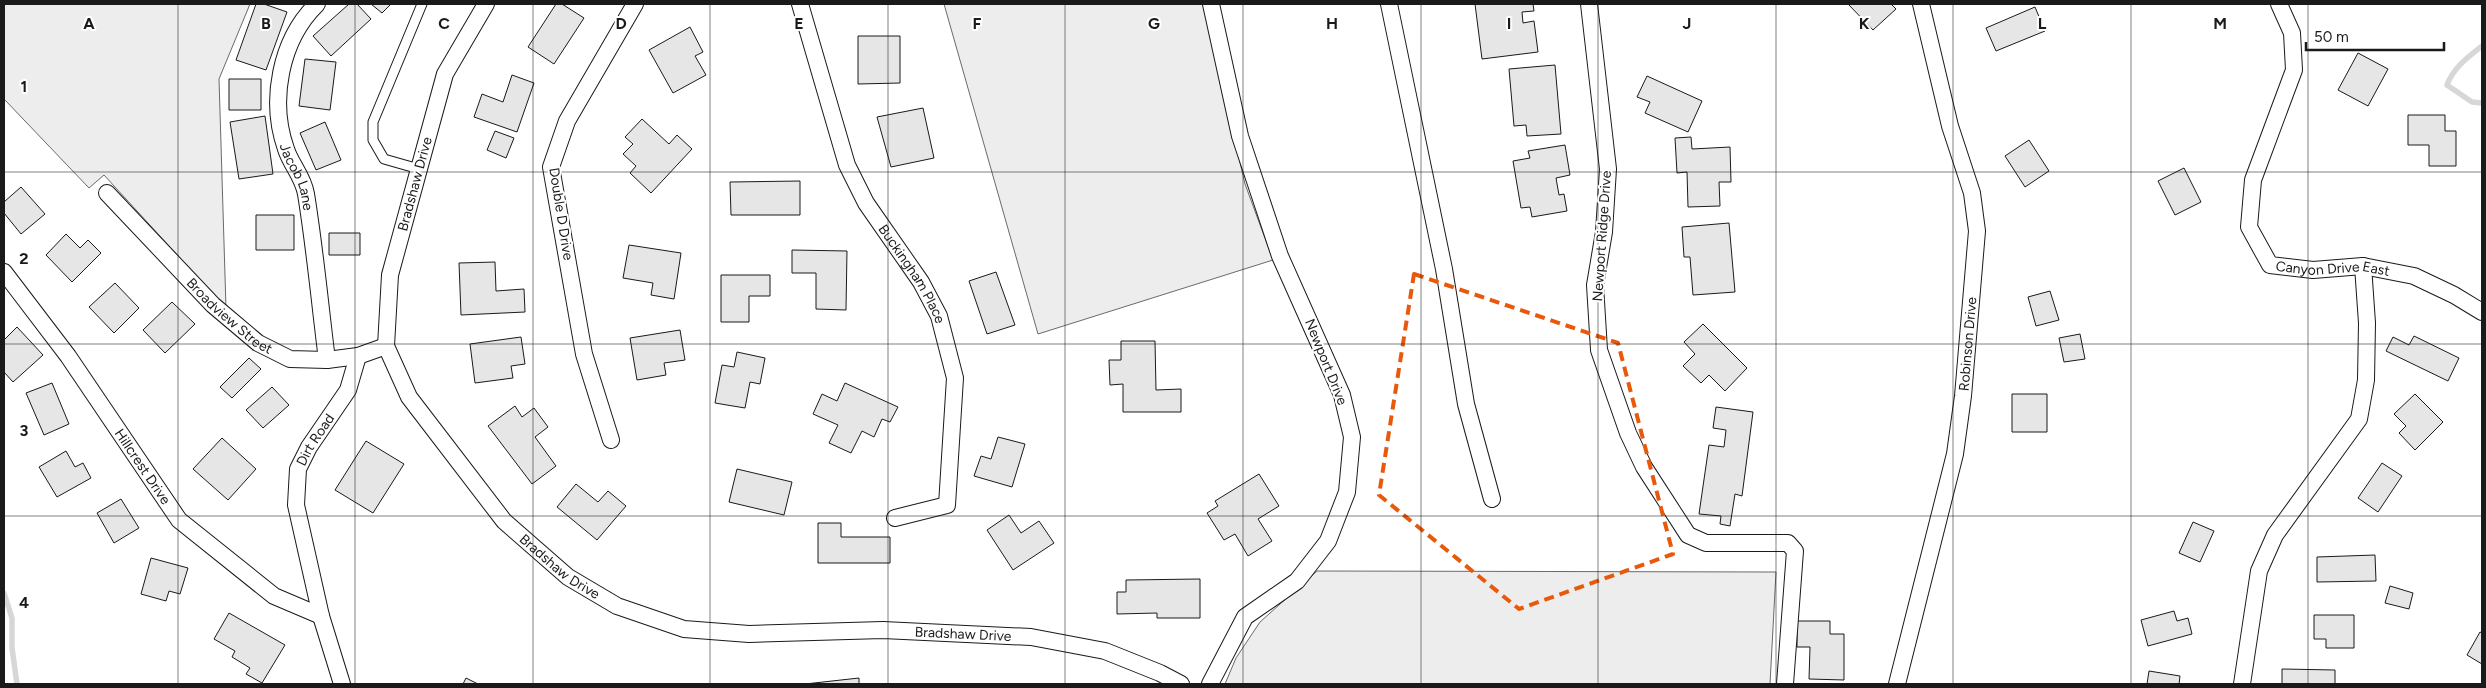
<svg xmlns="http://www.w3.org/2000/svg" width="2486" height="688" font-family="Figtree,sans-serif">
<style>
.built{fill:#ededed;stroke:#6a6a6a}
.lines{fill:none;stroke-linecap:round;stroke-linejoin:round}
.stream{stroke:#d7d7d7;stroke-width:5.5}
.building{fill:#e6e6e6;stroke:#1a1a1a}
.service-casing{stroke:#1a1a1a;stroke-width:11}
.minor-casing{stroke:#1a1a1a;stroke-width:18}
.service{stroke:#fff;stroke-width:9}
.minor{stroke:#fff;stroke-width:16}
.marked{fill:none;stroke:#e8590c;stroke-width:4;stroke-dasharray:10 6;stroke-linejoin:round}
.grid{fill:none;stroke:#1a1a1a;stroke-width:1;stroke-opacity:0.55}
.labels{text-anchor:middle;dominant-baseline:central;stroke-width:4;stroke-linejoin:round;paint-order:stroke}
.street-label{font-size:14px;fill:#1a1a1a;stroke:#fff}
.grid-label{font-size:16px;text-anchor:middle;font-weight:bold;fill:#1a1a1a;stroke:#fff;stroke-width:4;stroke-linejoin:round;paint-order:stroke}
</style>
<rect width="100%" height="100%" fill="#fff"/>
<path class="built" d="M4,4H250L219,79L226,308L104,175L89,188L4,99Z
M944,4H1203L1245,184L1273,260L1038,334Z
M1317,571L1776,572L1770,684H1225L1236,658L1260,622Z"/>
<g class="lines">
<path class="stream" d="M2482,46C2468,57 2453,68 2447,85L2472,102L2482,103
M4,593L12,618V648L17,684"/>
</g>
<path class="building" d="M256,4H264L287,12L266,70L236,60Z
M349,4H357L371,19L331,56L313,36Z
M371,4H391L382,13Z
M556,4H562L584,18L554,64L528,47Z
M1475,4H1533L1534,11L1522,12L1523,23L1534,21L1538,52L1482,59Z
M1848,4H1891L1896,9L1873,30Z
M2035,7L2045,31L1996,51L1986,28Z
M690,27L703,52L695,56L706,75L673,93L649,50Z
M858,36H900V83L858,84Z
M2358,53L2388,69L2368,106L2338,90Z
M305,59L336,62L330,110L299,106Z
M1555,65L1561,134L1527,136L1526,125L1514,126L1509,69Z
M512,75L534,83L517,132L474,117L482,94L503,102Z
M1647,76L1702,101L1688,132L1645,113L1650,102L1637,97Z
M229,79H261V110H229Z
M923,108L934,158L891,167L877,117Z
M2408,115H2445V131H2456V166H2429V145H2408Z
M265,116L273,174L239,179L230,122Z
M642,119L669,144L677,135L692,149L651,193L630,173L636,166L623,154L633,144L625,137Z
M325,122L341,160L316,170L300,133Z
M495,131L514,138L506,158L487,150Z
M1691,137L1692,149L1730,147L1731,182H1719L1720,206L1688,207L1687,172L1677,173L1675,138Z
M2029,140L2049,171L2025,187L2005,156Z
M1565,145L1570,175L1556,178L1559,195L1564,194L1567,211L1532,217L1530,207L1521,208L1513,161L1530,158L1528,151Z
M2184,168L2201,202L2175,215L2158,181Z
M800,181V215H731L730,182Z
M21,187L45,214L21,234L4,213V202Z
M256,215H294V250H256Z
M1729,223L1735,292L1693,295L1690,257H1684L1682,227Z
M329,233H360V255H329Z
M66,234L80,248L88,240L101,253L72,282L46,255Z
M629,245L681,253L674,299L651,295L653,283L623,278Z
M792,250L847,251L846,310L816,309V273H792Z
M495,262L496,291L524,289L525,312L461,315L459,263Z
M996,272L1015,325L987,334L969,281Z
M721,275H770V296H749V322H721Z
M115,283L139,308L114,333L89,307Z
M2050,291L2059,320L2036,326L2028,297Z
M172,302L195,324L165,353L143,330Z
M1703,324L1747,368L1725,391L1709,375L1701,383L1683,366L1695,354L1684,342Z
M17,327L43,355L13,382L4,372V340Z
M680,330L685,360L664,363L666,375L637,380L630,338Z
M2080,334L2085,359L2064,362L2059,338Z
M2414,336L2459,358L2448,381L2386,351L2393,337L2409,345Z
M521,337L525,364L511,366L513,378L475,383L470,344Z
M1121,341H1155L1156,390L1181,389V412H1123V384L1110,385L1109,360H1121Z
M737,352L765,358L760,384L750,382L745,408L715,403L722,365L734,367Z
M249,358L261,369L232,398L220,387Z
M52,383L69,424L44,435L26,393Z
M845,383L898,407L890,422L882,419L874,437L862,431L851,453L829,443L838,425L813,414L822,394L837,401Z
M272,387L289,405L263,428L246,410Z
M2012,394H2047V432H2012Z
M2415,394L2443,422L2415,450L2399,433L2406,426L2394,414Z
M515,406L522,417L534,408L548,427L535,437L556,466L532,484L488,426Z
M1716,407L1753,412L1742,496L1735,494L1730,526L1720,524L1721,516L1699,514L1709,445L1724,447L1726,430L1713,428Z
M998,437L1025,444L1012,487L974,476L981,456L991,459Z
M222,438L256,469L228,500L193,469Z
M366,441L404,464L373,513L335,490Z
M66,451L75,467L83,463L91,478L57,497L39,467Z
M2382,463L2402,476L2378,512L2358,498Z
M737,469L792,482L784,515L729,502Z
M1259,474L1279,506L1258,519L1272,541L1248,556L1235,534L1224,540L1207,513L1218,506L1215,501Z
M576,484L598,502L608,491L626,506L597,540L557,507Z
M121,499L139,528L114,543L97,513Z
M1009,515L1021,533L1039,521L1054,543L1013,570L987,530Z
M2193,522L2214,531L2200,562L2179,553Z
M818,523H841V537H890V563H818Z
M2375,555L2376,581L2317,582V557Z
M151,558L188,568L180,594L169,591L166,601L141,594Z
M1200,579V618H1157V613L1117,614V592H1126V580Z
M2390,586L2413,593L2409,609L2385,603Z
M2174,611L2177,621L2188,618L2192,634L2148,646L2141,620Z
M229,613L285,645L262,683L246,674L250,668L232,657L235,651L214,639Z
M2314,615H2354V648H2326V639H2314Z
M1797,621H1830V634H1844V680L1809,679L1810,647H1797Z
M2480,632L2482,633V664L2467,655Z
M2282,669L2335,670V684H2282Z
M2149,671L2180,676L2179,684H2147Z
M466,678L478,684H463Z
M859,678V684H805Z"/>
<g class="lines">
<defs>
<path id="service" d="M419,169L384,159L373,140V122L422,4"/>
<g id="minor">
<path id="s1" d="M317,4C280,40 269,101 286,149C291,165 303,176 306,194C315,249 320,305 327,360"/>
<path id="s2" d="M486,4L445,74L390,275L386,346L409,397L504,521L568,577L617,606L684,629L749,634L883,630L1031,637L1105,651L1160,673L1181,684"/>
<path id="s3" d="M800,4L847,165L866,203L921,282L939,316L955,378L947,505L895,518"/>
<path d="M1389,4L1444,269L1466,404L1492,499"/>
<path d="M1589,4L1608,169L1604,232L1595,285L1599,350L1628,433L1644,467L1688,535L1706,543H1788L1795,551L1785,684"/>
<path id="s4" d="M2279,4L2292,33L2294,70L2253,180L2249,227L2270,265L2313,270L2363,266L2414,276L2454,295L2482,312"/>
<path id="s5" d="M107,193L213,305L258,343L290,359L327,360L358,356L386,346"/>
<path id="s6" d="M4,272L68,356L179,520L274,596L321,616"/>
<path d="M611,440L584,354L551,167L567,121L635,4"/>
<path id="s7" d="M342,684L321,616L296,505L298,469L309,447L348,390L358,356"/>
<path d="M1210,684L1245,617L1297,581L1328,541L1347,492L1352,437L1342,395L1280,256L1240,136L1211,4"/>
<path id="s8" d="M1897,684L1955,454L1963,396L1977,231L1972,193L1950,126L1921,4"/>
<path d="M2242,684L2259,571L2275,535L2359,419L2366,380L2367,323L2363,266"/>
</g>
</defs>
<use href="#service" class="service-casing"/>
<use href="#minor" class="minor-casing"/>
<use href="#service" class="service"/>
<use href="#minor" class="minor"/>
</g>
<path class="marked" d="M1414,274L1618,343L1673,554L1519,609L1379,495Z"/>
<path class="grid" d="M178,4V684M355,4V684M533,4V684M710,4V684M888,4V684M1065,4V684M1243,4V684M1421,4V684M1598,4V684M1776,4V684M1953,4V684M2131,4V684M2308,4V684M4,172H2482M4,344H2482M4,516H2482"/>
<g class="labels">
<g class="street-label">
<text stroke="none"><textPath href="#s1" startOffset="186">Jacob Lane</textPath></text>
<text transform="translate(415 184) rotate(-75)">Bradshaw Drive</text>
<text transform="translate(561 214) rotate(81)">Double D Drive</text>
<text transform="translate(1602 236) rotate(-86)">Newport Ridge Drive</text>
<text stroke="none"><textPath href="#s4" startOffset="340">Canyon Drive East</textPath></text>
<text stroke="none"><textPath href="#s3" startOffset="295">Buckingham Place</textPath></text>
<text stroke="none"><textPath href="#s5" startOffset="174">Broadview Street</textPath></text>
<text stroke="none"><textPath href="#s8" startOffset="348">Robinson Drive</textPath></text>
<text transform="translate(1326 362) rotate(68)">Newport Drive</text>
<text stroke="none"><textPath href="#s7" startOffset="255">Dirt Road</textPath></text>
<text stroke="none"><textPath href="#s6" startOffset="239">Hillcrest Drive</textPath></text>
<text stroke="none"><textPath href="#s2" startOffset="645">Bradshaw Drive</textPath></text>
<text stroke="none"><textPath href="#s2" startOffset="1065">Bradshaw Drive</textPath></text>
</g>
</g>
<g class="grid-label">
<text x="89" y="29">A</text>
<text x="266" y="29">B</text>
<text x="444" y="29">C</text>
<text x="621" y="29">D</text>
<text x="799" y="29">E</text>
<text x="977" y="29">F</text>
<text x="1154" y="29">G</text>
<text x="1332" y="29">H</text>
<text x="1509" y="29">I</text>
<text x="1687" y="29">J</text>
<text x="1864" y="29">K</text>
<text x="2042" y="29">L</text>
<text x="2220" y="29">M</text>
<text x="24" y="92">1</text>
<text x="24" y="264">2</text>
<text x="24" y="436">3</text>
<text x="24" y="608">4</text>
</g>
<rect width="2486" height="688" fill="none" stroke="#1a1a1a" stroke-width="10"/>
<path d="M2306 42v8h138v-8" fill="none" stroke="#1a1a1a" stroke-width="2.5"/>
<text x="2314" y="42" font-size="15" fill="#1a1a1a" stroke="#ffffff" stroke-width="4" paint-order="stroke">50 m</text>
</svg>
